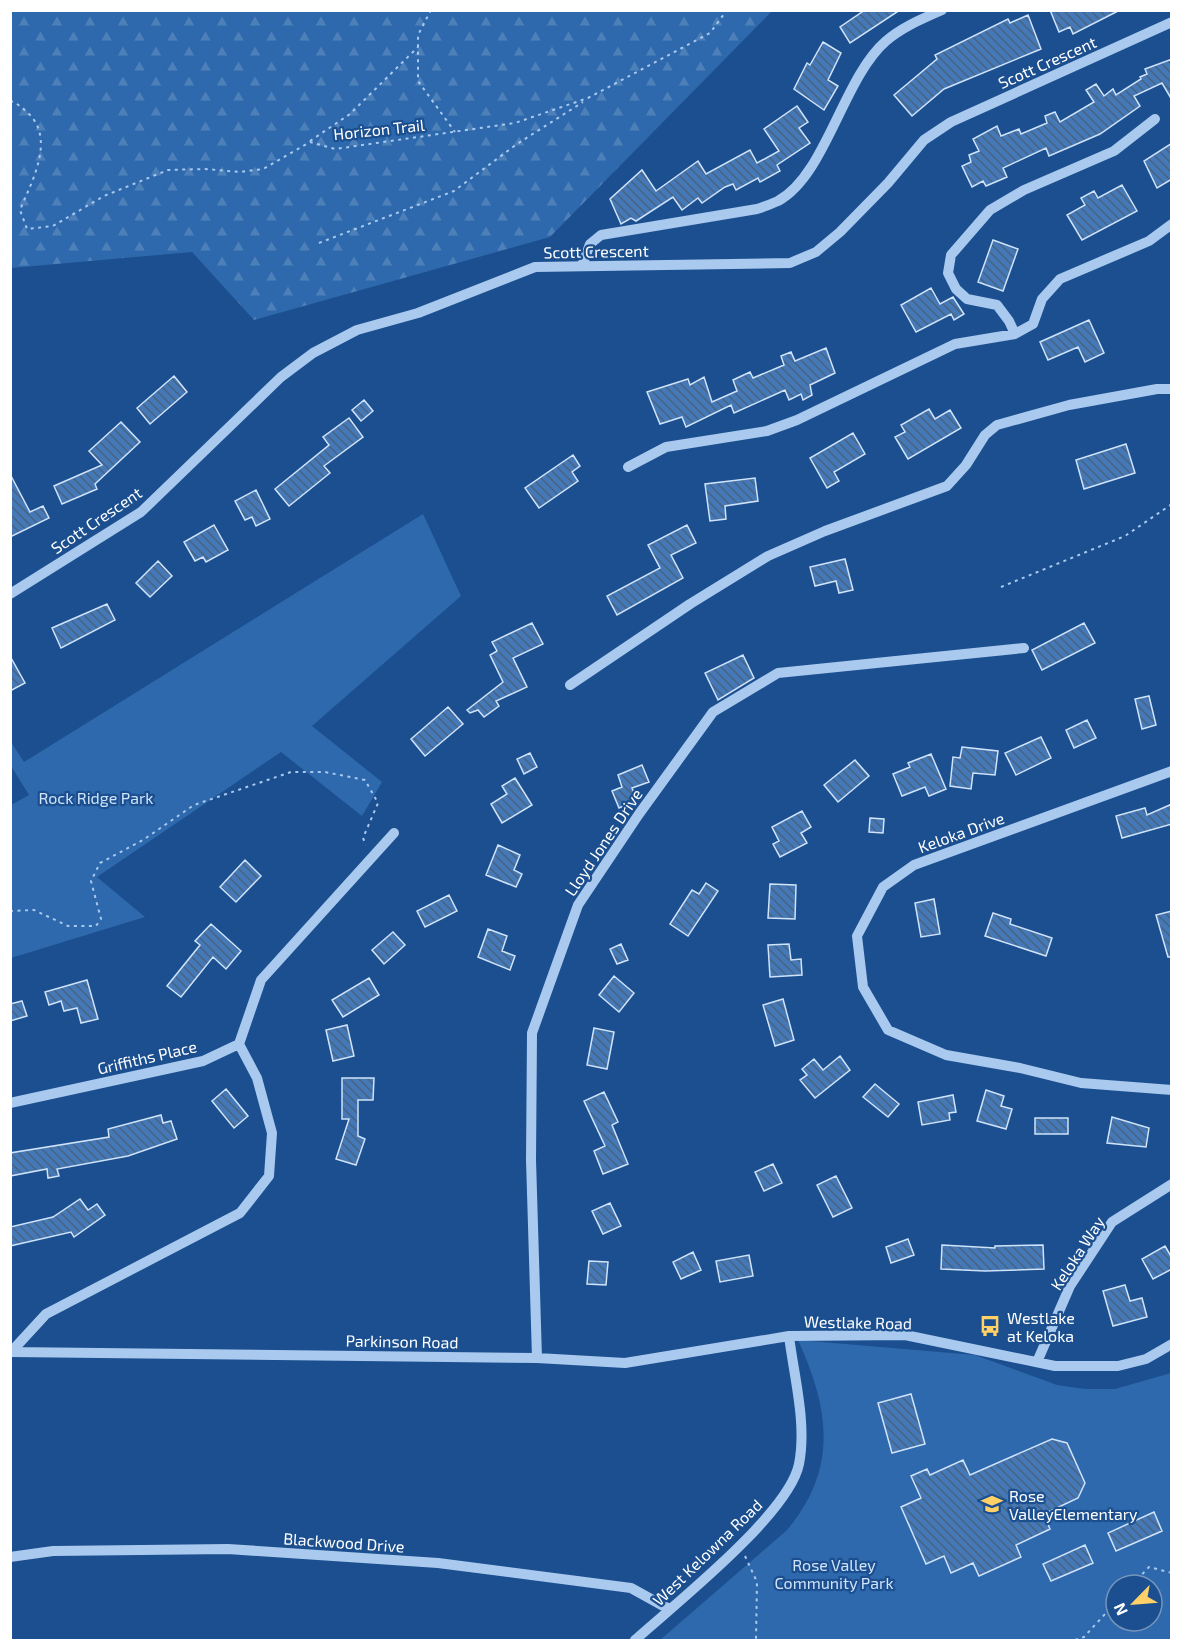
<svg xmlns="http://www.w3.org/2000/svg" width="1182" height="1651" font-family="'Exo 2',sans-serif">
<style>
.forest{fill:url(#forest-firs)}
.park{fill:#2e69ad;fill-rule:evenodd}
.building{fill:url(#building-back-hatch);stroke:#cfe3fa;stroke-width:1.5}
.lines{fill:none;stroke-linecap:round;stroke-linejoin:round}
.path{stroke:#a9c9ee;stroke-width:2;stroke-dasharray:3 4.5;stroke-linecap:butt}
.minor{stroke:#a9c9ee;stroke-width:10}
.labels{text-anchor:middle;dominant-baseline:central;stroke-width:4.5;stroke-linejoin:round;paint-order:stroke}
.street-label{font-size:16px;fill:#fff;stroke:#1b4f8f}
.park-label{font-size:16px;fill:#cfe3fa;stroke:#1b4f8f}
.poi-label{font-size:16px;fill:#fff;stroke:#1b4f8f;text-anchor:start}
</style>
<defs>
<pattern id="forest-firs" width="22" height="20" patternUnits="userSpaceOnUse" patternTransform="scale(1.5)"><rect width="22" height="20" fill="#2e69ad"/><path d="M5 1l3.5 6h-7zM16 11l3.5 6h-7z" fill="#4d80b9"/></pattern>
<pattern id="building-back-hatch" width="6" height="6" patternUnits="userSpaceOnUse" patternTransform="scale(1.5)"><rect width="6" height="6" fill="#4478b7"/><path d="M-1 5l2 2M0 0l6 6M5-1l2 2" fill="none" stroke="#486282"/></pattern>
</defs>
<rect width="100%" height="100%" fill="#1b4f8f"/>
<path class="forest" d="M11,10H772V11L550,237L254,320L192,252L11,268Z"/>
<path class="park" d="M423,514L461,596L312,726L382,782L362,816L281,752L97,877L145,917L11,958V805L29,795L11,766V742L24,762Z
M798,1340L975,1355L1057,1385L1085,1389H1115L1171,1373V1640H660L787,1530C839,1468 829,1408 798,1340ZM1116,1585H1152V1621H1116Z"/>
<path class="building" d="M865,10H900L850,43L840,27Z
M1050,10H1120L1073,34L1070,27L1059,32Z
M1028,15L1041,49L944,89L912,116L894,95L937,59L935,55L1008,19L1010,23Z
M823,42L841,53L828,80L838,86L824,110L794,89L807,63L810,65Z
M1172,59V100L1162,83L1134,96L1140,106L1100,134L1049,156L1046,148L1003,168L1007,177L986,186L983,181L972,187L962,166L971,162L969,155L979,151L973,139L997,126L1001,136L1019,129L1021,134L1047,123L1045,116L1055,112L1060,122L1094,102L1086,90L1096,84L1104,96L1113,89L1116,95L1141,79L1140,77L1147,74L1145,69Z
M797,106L808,122L799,128L810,143L777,165L780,171L760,182L758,178L736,190L733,184L725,187L702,203L698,198L682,210L673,197L636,221L631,218L621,224L610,199L642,170L656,191L698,161L706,174L750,150L757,163L779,151L764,129Z
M1172,143V179L1157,188L1144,161Z
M1122,185L1137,211L1082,240L1067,215L1085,205L1081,198L1094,191L1098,198Z
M993,240L1018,249L1003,291L978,282Z
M931,288L940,304L953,297L964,314L954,320L951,314L916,332L901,305Z
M1089,320L1104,353L1085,362L1078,347L1048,360L1040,342Z
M826,348L835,373L810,385L812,395L803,400L801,394L789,400L785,390L734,413L731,405L686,427L682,417L660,424L647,392L688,379L690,385L704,377L712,402L737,391L733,380L750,372L753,378L784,365L781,356L791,352L795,361Z
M174,376L187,392L150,424L137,408Z
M364,400L373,411L361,421L352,410Z
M929,409L935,419L950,410L961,428L908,459L895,437L905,432L901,425Z
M349,418L363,437L324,466L330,473L289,506L275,489L329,445L323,437Z
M121,422L140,442L95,484L97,489L62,504L54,486L102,465L89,451Z
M853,433L865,454L834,472L839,481L827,488L810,458Z
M1126,444L1135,473L1084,489L1076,460Z
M573,455L580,466L572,472L578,481L539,508L525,488Z
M10,474L30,512L43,506L49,518L10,537Z
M755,478L758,501L725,506L726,519L710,521L705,484Z
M256,490L270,519L256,526L252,517L245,520L235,501Z
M214,525L228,550L206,562L203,557L195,561L184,542Z
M687,525L696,543L671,555L683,578L617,615L607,596L660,568L648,545Z
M845,559L853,590L839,593L836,581L815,586L810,567Z
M158,561L172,576L150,597L136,583Z
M107,604L115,620L61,648L52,628Z
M532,623L543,644L513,658L527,687L496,701L499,706L484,717L478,710L470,713L467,710L503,682L490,655L497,651L492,642Z
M1084,623L1095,643L1042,670L1032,650Z
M743,655L754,678L718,700L705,673Z
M10,656L25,683L10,691Z
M1149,696L1156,725L1142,729L1135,699Z
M448,707L463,724L425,756L411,739Z
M1087,720L1096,738L1074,748L1066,730Z
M1041,737L1051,758L1016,775L1005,753Z
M962,747L998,751L995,775L973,773L971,789L950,786L953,757L960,758Z
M530,753L537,767L524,774L517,759Z
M931,754L946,789L929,796L925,787L902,796L893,774L910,767L908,763Z
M855,760L869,776L838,802L824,785Z
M642,765L649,782L632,788L637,800L619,808L612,791L622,787L618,775Z
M515,778L532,805L502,823L491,804L507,794L502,786Z
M1172,804V824L1122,838L1116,816L1145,808L1147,815Z
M802,811L811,827L801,833L807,843L780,857L773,844L779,841L772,827Z
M870,818L884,819L883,833L869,832Z
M498,845L520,855L514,870L522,874L516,887L486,875Z
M245,860L261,876L236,902L220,887Z
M706,883L718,891L688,936L670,924L692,890L699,894Z
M770,884L796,885L795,919L768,918Z
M449,895L457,911L425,927L417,911Z
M934,899L940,934L921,937L915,903Z
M1172,911V957H1168L1156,915Z
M993,913L1011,919L1010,924L1052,938L1046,956L985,936Z
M211,924L241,951L226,969L213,957L181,997L167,986L200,945L195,941Z
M488,929L507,936L502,951L515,956L510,970L478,957Z
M393,932L405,945L384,964L372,950Z
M621,944L628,960L617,964L610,949Z
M789,944L791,960L801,959L802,975L770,977L768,945Z
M614,976L634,993L619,1012L599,995Z
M369,978L379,995L343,1017L332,1000Z
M87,980L98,1019L81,1023L77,1008L64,1011L61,1001L49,1005L45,992Z
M783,999L794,1040L775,1046L763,1005Z
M22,1001L27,1016L10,1021V1004Z
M347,1025L354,1056L333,1061L326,1030Z
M594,1028L614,1032L607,1069L587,1065Z
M840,1056L850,1070L815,1098L800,1080L807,1075L802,1069L814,1059L823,1070Z
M342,1078H374L373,1100H358V1136L365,1139L356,1165L336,1159L349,1119H342Z
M875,1084L899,1104L888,1117L863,1097Z
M226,1089L248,1116L234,1128L212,1101Z
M986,1090L1004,1096L1001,1106L1012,1109L1006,1129L977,1121Z
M604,1092L618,1122L612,1125L628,1164L603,1174L594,1151L605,1146L584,1101Z
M953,1095L956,1112L949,1113L950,1120L922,1125L918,1102Z
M161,1115L163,1123L171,1121L177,1139L128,1156L57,1169L59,1176L48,1178L47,1169L10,1176V1153L109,1137L108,1129Z
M1112,1117L1149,1128L1146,1147L1107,1143Z
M1035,1118H1068V1134H1035Z
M773,1164L782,1183L764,1191L755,1172Z
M836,1176L852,1208L833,1217L817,1185Z
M80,1199L88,1210L97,1204L105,1215L74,1237L71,1232L10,1246V1227L53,1217Z
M610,1203L621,1226L603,1234L592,1211Z
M908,1239L914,1255L891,1263L886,1247Z
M942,1245L995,1248V1246L1043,1245L1044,1269L985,1271L941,1269Z
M1165,1246L1172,1258V1269L1153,1279L1142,1259Z
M693,1252L701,1270L681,1279L673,1262Z
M749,1255L753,1276L720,1282L716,1261Z
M589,1261L608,1262L606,1285L587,1284Z
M1125,1285L1130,1301L1142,1298L1147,1317L1113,1326L1103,1291Z
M911,1394L925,1444L892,1453L878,1403Z
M1052,1439L1067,1443L1085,1483L1078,1498L1044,1514L1050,1529L1016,1545L1021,1557L979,1576L973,1563L951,1573L944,1556L926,1564L901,1507L921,1498L911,1476L927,1469L930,1475L963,1460L970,1475Z
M1154,1512L1162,1531L1116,1551L1108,1533Z
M1085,1545L1093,1563L1051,1581L1043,1564Z"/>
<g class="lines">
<path class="path" d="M431,10L418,35V81L455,132
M10,101C18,103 23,109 29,114C55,140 32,181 20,210L27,229L53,226L104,196L168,170L205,169L240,172L263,169L310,142L335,149L515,123L588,98L710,33L727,10
M310,141L350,114L418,47
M319,243L454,191L517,144L583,102
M1001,587L1125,536L1172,504
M10,911L34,910L68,926H96L101,919L91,881L100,863L143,840L194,805L291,772H325L365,780L378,803L363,838L366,845
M745,1556L757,1582L756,1640
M1132,1585L1149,1567L1172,1573
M1075,1640L1084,1637L1116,1602"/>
<path class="minor" d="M582,266L590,244L601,235L757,209C764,207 771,204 778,201C826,175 843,78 886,41C902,27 922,19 942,10
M1015,334L1009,321L997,305L967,299L956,289L948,273L951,255L990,210L1024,190L1114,151L1155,119
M628,467L666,447L767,431L797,420L955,344L1015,334L1033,324L1042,299L1060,279L1149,241L1172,224
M10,594L141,512L281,377L313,353L357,330L418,313L535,267L790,263L816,252L840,232L888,183L924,140L951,122L1172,22
M570,685L690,604L768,556L825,531L947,486L966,465L985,435L997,425L1069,405L1157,389H1172
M1172,771L914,865L883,887L857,936L863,987L888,1030L946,1055L1020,1068L1081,1083L1172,1090
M10,1103L203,1061L239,1044L261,980L394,833
M10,1352L537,1358L625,1363L789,1336L905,1335L1055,1366H1118L1146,1359L1172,1344
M11,1352L46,1314L240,1213L269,1176L272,1133L257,1078L239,1044
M537,1358L531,1160L532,1033L578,905L639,814L713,712L778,673L1024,648
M1037,1362L1070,1286L1112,1222L1172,1184
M10,1557L53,1551L228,1549L438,1563L631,1588L669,1609
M635,1640C675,1604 789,1514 799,1464C807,1423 794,1377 789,1336"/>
</g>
<defs>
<symbol id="bus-bare" viewBox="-9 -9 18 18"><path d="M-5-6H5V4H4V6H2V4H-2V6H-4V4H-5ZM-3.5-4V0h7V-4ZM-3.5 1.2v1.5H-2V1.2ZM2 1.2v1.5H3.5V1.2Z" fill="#ffd166" stroke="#1b4f8f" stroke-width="2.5" paint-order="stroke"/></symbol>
<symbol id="school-bare" viewBox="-9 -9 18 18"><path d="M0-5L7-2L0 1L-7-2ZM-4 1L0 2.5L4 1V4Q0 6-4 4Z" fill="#ffd166" stroke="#1b4f8f" stroke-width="2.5" paint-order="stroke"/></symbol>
</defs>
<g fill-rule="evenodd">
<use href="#bus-bare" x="975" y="1311" width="30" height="30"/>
<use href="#school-bare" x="977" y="1489" width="30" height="30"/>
</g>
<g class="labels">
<g class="street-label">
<text transform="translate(1047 62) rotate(-24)">Scott Crescent</text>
<text transform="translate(379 129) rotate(-6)">Horizon Trail</text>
<text transform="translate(596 251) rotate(-1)">Scott Crescent</text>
<text transform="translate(96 520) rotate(-34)">Scott Crescent</text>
<text transform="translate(961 832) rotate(-20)">Keloka Drive</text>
<text transform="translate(603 842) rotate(-56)">Lloyd Jones Drive</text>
<text transform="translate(147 1057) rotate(-13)">Griffiths Place</text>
<text transform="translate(1077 1253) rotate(-57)">Keloka Way</text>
<text transform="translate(858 1322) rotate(1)">Westlake Road</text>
<text transform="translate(402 1341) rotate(1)">Parkinson Road</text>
<text transform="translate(344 1542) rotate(4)">Blackwood Drive</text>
<text transform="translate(707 1552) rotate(-44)">West Kelowna Road</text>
</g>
<g class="park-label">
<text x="96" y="797">Rock Ridge Park</text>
<text x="834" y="1564">Rose Valley<tspan x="834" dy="18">Community Park</tspan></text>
</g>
<g class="poi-label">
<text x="1007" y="1317">Westlake<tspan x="1007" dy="18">at Keloka</tspan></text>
<text x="1009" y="1495">Rose<tspan x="1009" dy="18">ValleyElementary</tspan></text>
</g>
</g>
<rect width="1182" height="1651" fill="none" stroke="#ffffff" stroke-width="24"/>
<g transform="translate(1134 1603) rotate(245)"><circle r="28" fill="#1b4f8f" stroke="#7695bc" stroke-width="1.5"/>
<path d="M0-4.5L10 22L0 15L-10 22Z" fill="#ffd166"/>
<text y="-9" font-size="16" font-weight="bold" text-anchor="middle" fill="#ffffff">N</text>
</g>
</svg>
